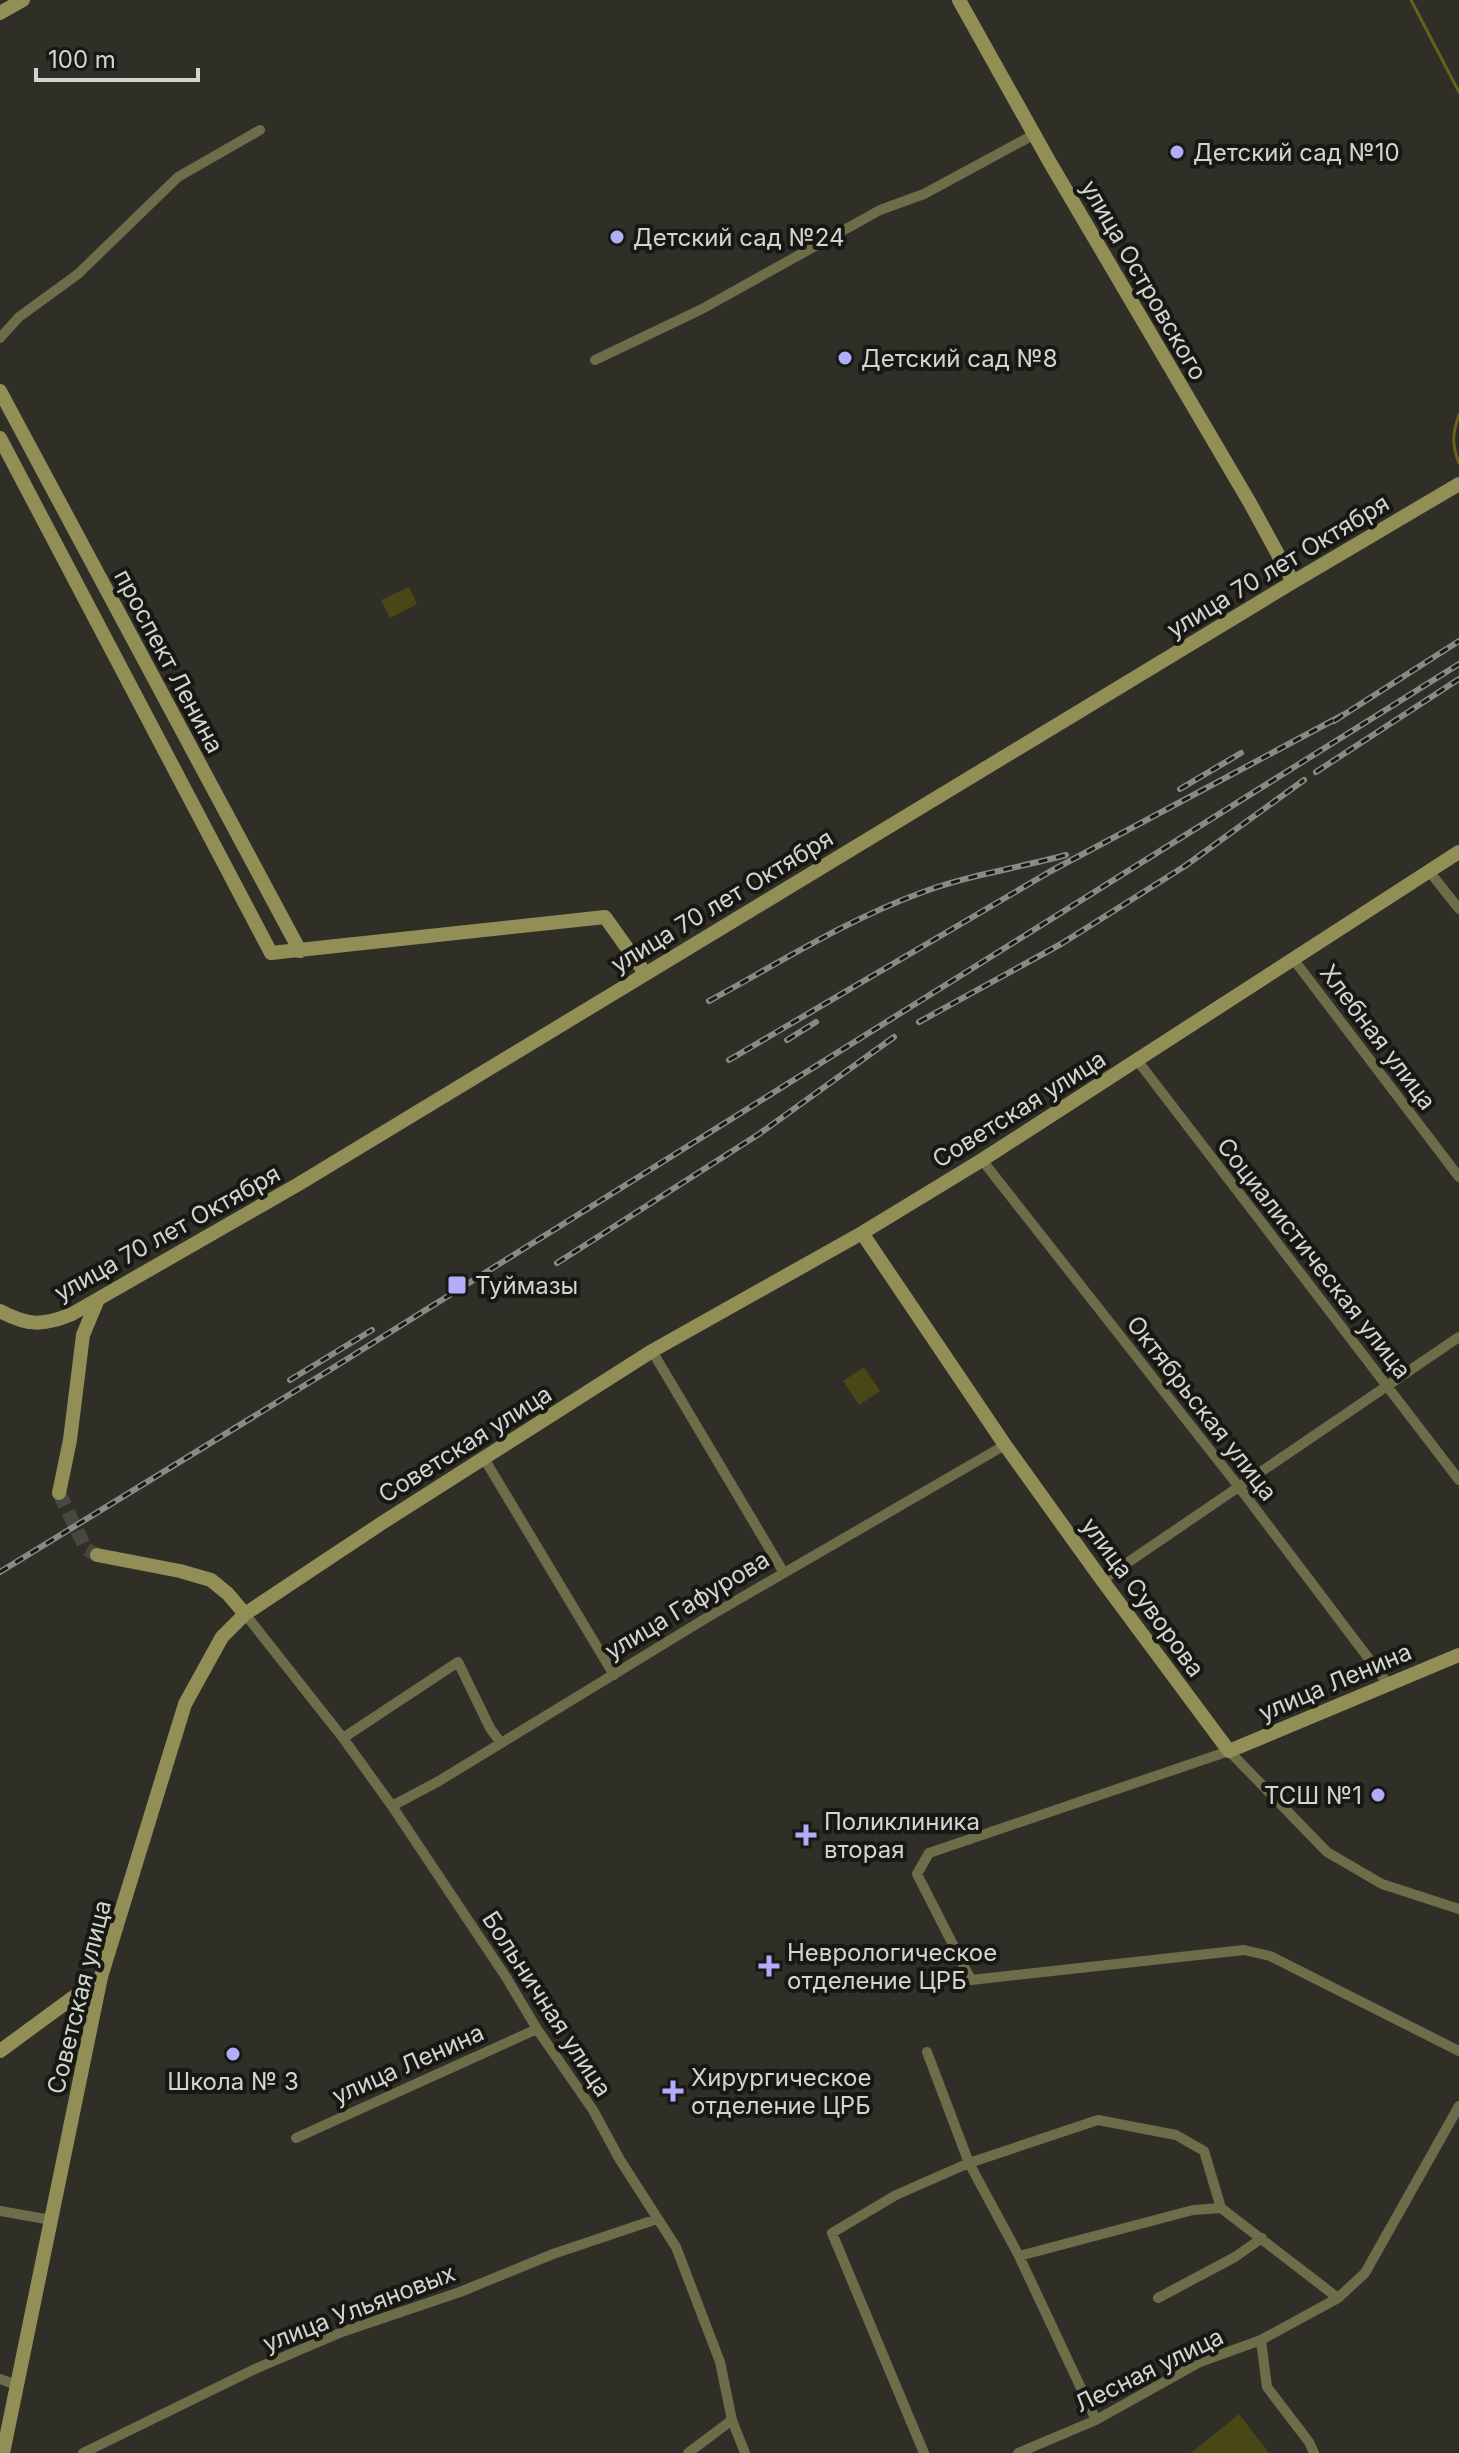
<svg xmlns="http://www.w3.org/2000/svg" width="1459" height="2453" font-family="Inter,sans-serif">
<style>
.green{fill:#4a4717}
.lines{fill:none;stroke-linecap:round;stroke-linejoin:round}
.stream{stroke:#67621a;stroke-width:3}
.secondary-tunnel{stroke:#484840;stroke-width:14;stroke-dasharray:14 7;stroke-linecap:butt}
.street{stroke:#6e6d4a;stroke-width:10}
.secondary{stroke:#928f56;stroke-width:14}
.rail-casing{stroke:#8a8a84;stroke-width:6}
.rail{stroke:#171714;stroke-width:3;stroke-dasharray:9;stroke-linecap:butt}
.poi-dot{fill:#b1adfa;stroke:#171714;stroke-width:3}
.labels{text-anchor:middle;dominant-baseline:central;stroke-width:8;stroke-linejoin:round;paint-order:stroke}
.poi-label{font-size:24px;fill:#d4d4cf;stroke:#171714;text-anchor:start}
.street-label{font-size:24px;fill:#d4d4cf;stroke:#171714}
</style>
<rect width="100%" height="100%" fill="#2f2f27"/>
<path class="green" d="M409,587L417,604L390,618L381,600Z
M864,1367L880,1391L859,1405L843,1381Z
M1239,2414L1269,2453H1191Z"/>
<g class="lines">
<path class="stream" d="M1411,0L1459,92
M1459,415C1452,434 1452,445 1459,463"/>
<path class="secondary-tunnel" d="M59,1493L86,1549L97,1555"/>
<path class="street" d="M0,338L19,317L78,274L178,177L260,130
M595,360L702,309L880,210L924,194L1035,134
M1429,871L1459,909
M1294,960L1459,1177
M1137,1060L1459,1480
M982,1160L1239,1487L1388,1684
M652,1351L784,1573
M485,1460L614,1675
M1102,1580L1459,1337
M245,1614L343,1738L392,1806L506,1977L537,2029L593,2110L620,2160L676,2247L720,2362L732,2420L745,2453
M343,1738L458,1662L490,1728L501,1743
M392,1806L439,1781L708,1617L1005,1445
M1459,1909L1382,1884L1327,1852L1229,1751L929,1853L917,1874L971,1980L1244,1950L1270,1956L1459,2051
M927,2052L969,2163L1019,2256L1096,2420
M296,2138L537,2029
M0,2211L51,2220
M1019,2256L1193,2210L1221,2208
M1158,2298L1235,2257L1262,2238
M1261,2340L1267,2387L1309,2442L1314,2453
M0,2379L16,2385
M83,2453L255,2369L342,2332L460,2292L553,2254L657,2219
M688,2453L732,2420
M924,2453L832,2233L896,2195L969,2163L1098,2120L1176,2135L1204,2151L1221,2208L1338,2298
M1018,2453L1096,2420L1200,2362L1261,2340L1338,2298L1365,2273L1459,2106"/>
<path class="secondary" d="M959,0L1049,161L1250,503L1293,582
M0,13L23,0
M0,391L300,951
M0,438L271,953L605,917L645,973
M862,1233L1005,1445L1102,1580L1229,1751L1459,1655
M0,1311C28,1326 43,1326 72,1314L297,1185L1293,582L1459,484
M59,1493L70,1440L83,1335L98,1299
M97,1555L180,1571L211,1580L228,1594L245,1614
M0,2051L101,1977
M3,2453L101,1977L185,1704L222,1637L245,1614L385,1521L652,1351L862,1233L982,1160L1459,852"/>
<defs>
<path id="rail" d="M1334,721L1459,641
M1316,772L1459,679
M1180,789L1241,753
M709,1001C779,963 848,919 923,892C969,875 1018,868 1066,855
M919,1022L1061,944L1185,866L1304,780
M787,1040L816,1022
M729,1060L1051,871L1343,715
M557,1263L759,1134L894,1037
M290,1380L372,1330
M0,1572L328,1371L1459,664"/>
</defs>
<use href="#rail" class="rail-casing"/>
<use href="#rail" class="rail"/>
</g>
<g class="poi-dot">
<circle cx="1177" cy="152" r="8"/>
<circle cx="617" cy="237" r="8"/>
<circle cx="845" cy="358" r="8"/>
<rect x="447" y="1275" width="20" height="20" rx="4"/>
<circle cx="1378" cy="1795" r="8"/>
<path d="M802 1823h8v8h8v8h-8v8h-8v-8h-8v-8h8z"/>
<path d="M765 1954h8v8h8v8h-8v8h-8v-8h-8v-8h8z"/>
<circle cx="233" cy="2054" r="8"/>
<path d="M669 2079h8v8h8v8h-8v8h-8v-8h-8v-8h8z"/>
</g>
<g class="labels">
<g class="poi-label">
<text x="1193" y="152">Детский сад №10</text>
<text x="633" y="237">Детский сад №24</text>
<text x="861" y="358">Детский сад №8</text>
<text x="475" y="1285">Туймазы</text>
<text x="1362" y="1795" text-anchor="end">ТСШ №1</text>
<text x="824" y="1821">Поликлиника<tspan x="824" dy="28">вторая</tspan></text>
<text x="787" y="1952">Неврологическое<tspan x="787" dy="28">отделение ЦРБ</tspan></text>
<text x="691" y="2077">Хирургическое<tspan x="691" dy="28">отделение ЦРБ</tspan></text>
<text x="233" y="2081" text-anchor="middle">Школа № 3</text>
</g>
<g class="street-label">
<text transform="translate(1144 280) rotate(60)">улица Островского</text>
<text transform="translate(1278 566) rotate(-31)">улица 70 лет Октября</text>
<text transform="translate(169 661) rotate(62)">проспект Ленина</text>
<text transform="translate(722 901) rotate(-31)">улица 70 лет Октября</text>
<text transform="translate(1378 1037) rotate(53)">Хлебная улица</text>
<text transform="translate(1019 1109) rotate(-32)">Советская улица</text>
<text transform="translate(167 1233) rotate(-29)">улица 70 лет Октября</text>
<text transform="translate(1314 1258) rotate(52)">Социалистическая улица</text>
<text transform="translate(1202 1408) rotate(52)">Октябрьская улица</text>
<text transform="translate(465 1444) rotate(-32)">Советская улица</text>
<text transform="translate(1143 1597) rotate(54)">улица Суворова</text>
<text transform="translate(687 1605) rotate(-31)">улица Гафурова</text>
<text transform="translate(1335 1682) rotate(-23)">улица Ленина</text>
<text transform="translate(79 1997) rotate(-76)">Советская улица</text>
<text transform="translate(547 2004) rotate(57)">Больничная улица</text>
<text transform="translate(408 2064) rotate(-24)">улица Ленина</text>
<text transform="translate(359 2308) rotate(-21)">улица Ульяновых</text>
<text transform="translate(1149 2370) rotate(-26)">Лесная улица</text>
</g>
</g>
<path d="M36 68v12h162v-12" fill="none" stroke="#d4d4cf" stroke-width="4"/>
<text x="48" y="68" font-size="24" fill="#d4d4cf" stroke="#171714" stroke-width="6" paint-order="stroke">100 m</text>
</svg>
